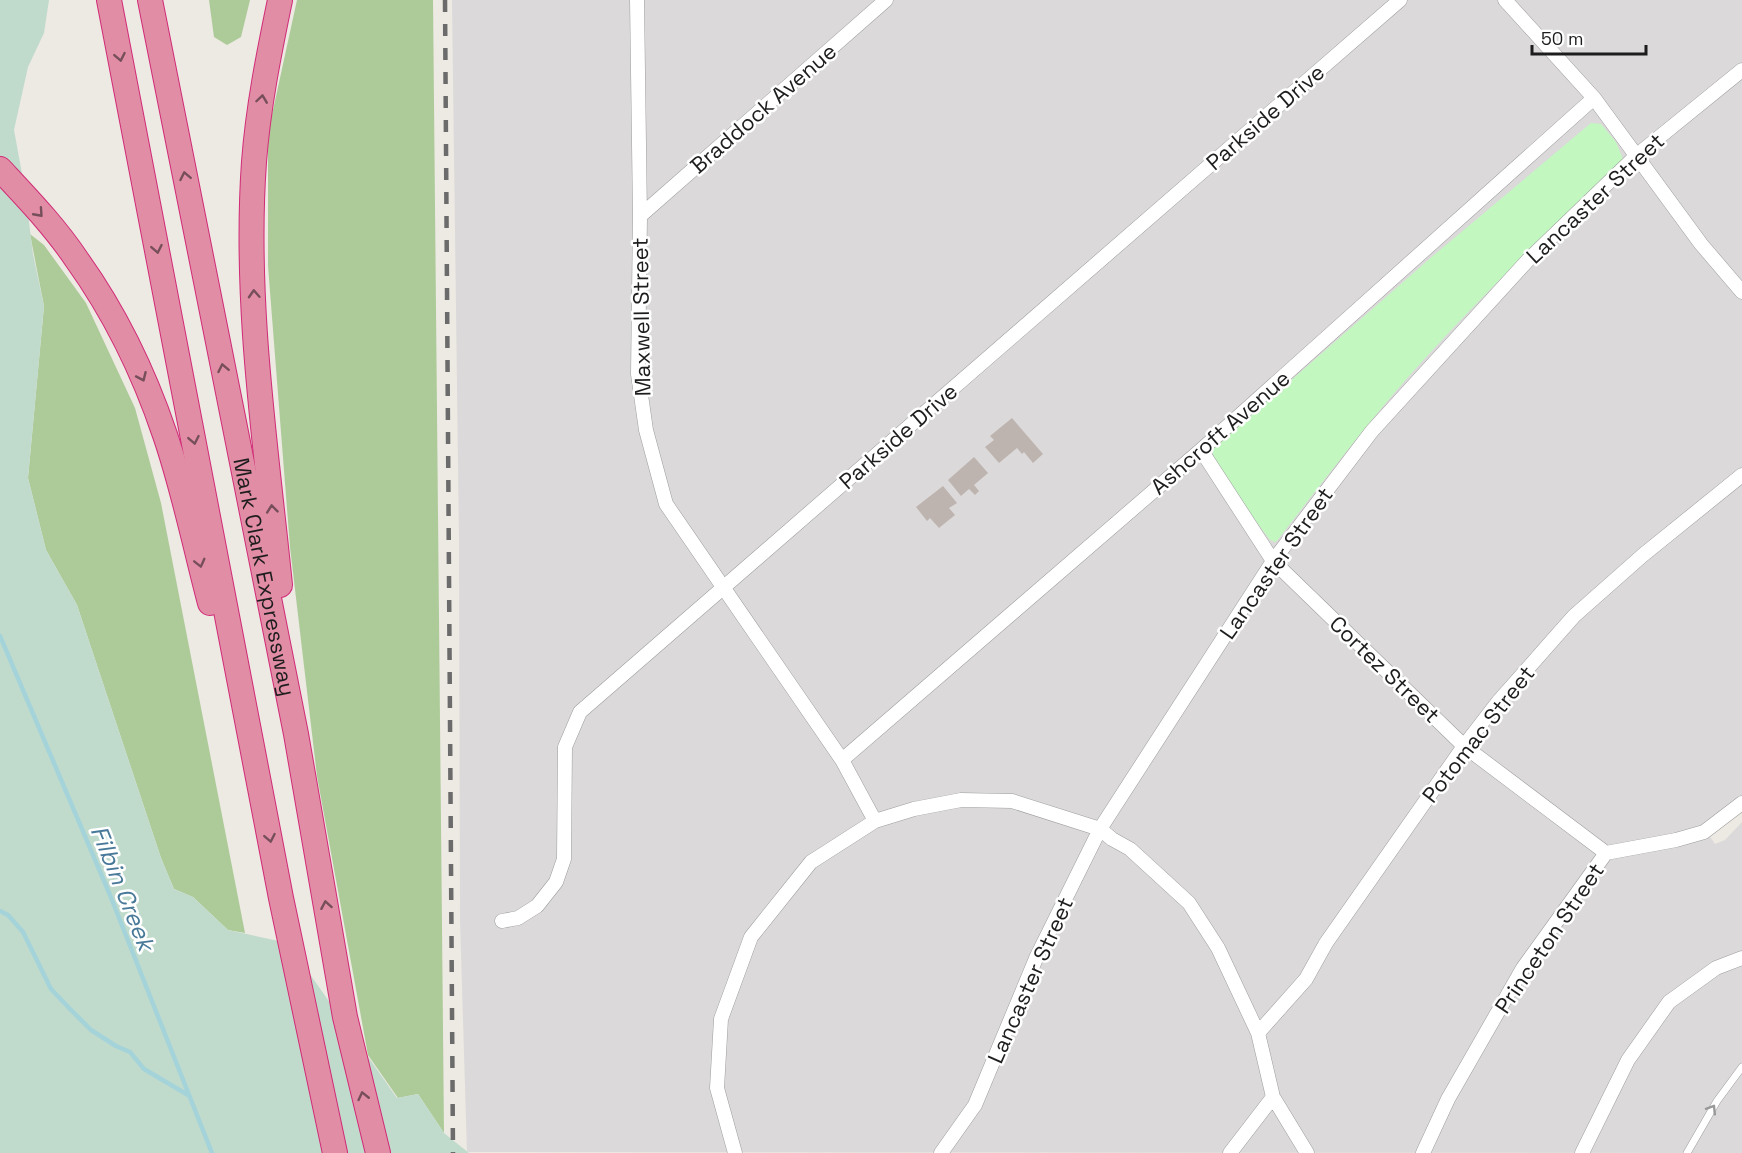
<svg xmlns="http://www.w3.org/2000/svg" width="1742" height="1153" font-family="'Space Grotesk',sans-serif">
<style>
.residential{fill:#dbd9da}
.forest{fill:#adcb99}
.wetland{fill:#c0dbcc}
.park{fill:#c2f7c0}
.lines{fill:none;stroke-linecap:round;stroke-linejoin:round}
.stream{stroke:#a5d3da;stroke-width:4.5}
.building{fill:#beb4af}
.service-casing{stroke:#9e9e9e;stroke-width:8}
.minor-casing{stroke:#9e9e9e;stroke-width:15}
.motorway-casing{stroke:#d02b76;stroke-width:26}
.service{stroke:#fff;stroke-width:7}
.minor{stroke:#fff;stroke-width:14}
.motorway{stroke:#e28da6;stroke-width:24}
.rail{stroke:#6b6b6b;stroke-width:4.5;stroke-dasharray:12 12;stroke-linecap:butt}
.oneway{stroke:#764f5b}
.oneway2{stroke:#999}
.labels{text-anchor:middle;dominant-baseline:central;stroke-width:5;stroke-linejoin:round;paint-order:stroke}
.street-label{font-size:22px;fill:#1d1d1d;stroke:#fff}
.water-label{font-size:24px;font-style:italic;fill:#487999;stroke:#fff}
</style>
<rect width="100%" height="100%" fill="#ede9e3"/>
<path class="residential" d="M452,0H1742V803L1706,831L1715,844L1725,840L1742,822V1153L467,1152L460,920L459,539Z"/>
<path class="forest" d="M209,0H250L241,37L227,45L214,37Z
M297,0H433L444,1133L418,1094L398,1098L368,1055L317,776L290,547L268,266V133Z
M30,234L44,245L86,303L135,408L161,503L245,933L228,930L193,897L174,889L161,858L77,605L46,550L28,478L44,306Z"/>
<path class="wetland" d="M0,0H49L44,33L28,67L14,130L25,190L33,254L44,306L28,478L46,550L77,605L161,858L174,889L193,897L228,930L288,943L397,1098L418,1094L444,1133L469,1153H0Z"/>
<path class="park" d="M1591,123L1601,124L1616,142L1623,159C1557,223 1490,287 1428,355C1373,415 1325,479 1276,542L1270,540L1220,473L1212,451L1215,447L1434,255Z"/>
<g class="lines">
<path class="stream" d="M0,636L110,895L212,1153
M0,911L8,915L23,932L51,989L70,1009L91,1030L116,1046L130,1052L144,1069L188,1095"/>
</g>
<path class="building" d="M1012,418L1043,454L1033,463L1024,452L1022,454L1017,448L999,463L985,447L994,440L990,436Z
M974,457L988,473L974,485L979,491L975,495L969,489L961,496L948,480Z
M943,486L957,503L949,508L955,515L939,528L930,518L927,521L916,507Z"/>
<g class="lines">
<defs>
<path id="service" d="M1687,1153L1717,1101L1742,1067"/>
<path id="minor" d="M637,0L640,216L638,374L646,430L666,504L842,760L875,821
M1505,0L1594,98L1701,244L1742,292
M640,216L886,0
M1201,450L1273,561L1464,746L1606,853
M842,760L1201,450L1594,98
M502,921L518,918L537,906L556,882L564,859L565,747L580,712L1400,0
M1258,1033L1306,979L1326,943L1464,746L1498,702L1574,616L1643,555L1742,475
M735,1153L717,1088L721,1019L751,937L811,862L875,821L914,809L961,800L1012,801L1100,829L1112,839L1130,849L1189,903L1218,948L1258,1033L1273,1097L1307,1153
M941,1153L975,1105L1037,956L1100,829L1273,561L1372,431L1528,260L1636,156L1742,70
M1230,1153L1273,1097
M1423,1153L1448,1099L1523,968L1606,853L1676,840L1704,832L1742,803
M1582,1153L1628,1060L1669,1002L1716,968L1742,958"/>
<g id="motorway">
<path d="M109,0L281,898L335,1153"/>
<path id="s1" d="M150,0L296,734L345,1017L378,1153"/>
<path d="M280,0C269,53 258,108 254,162C244,303 266,446 280,585"/>
<path d="M0,169C27,198 55,227 77,260C115,313 144,373 165,435C184,490 195,547 210,603"/>
</g>
</defs>
<use href="#service" class="service-casing"/>
<use href="#minor" class="minor-casing"/>
<use href="#motorway" class="motorway-casing"/>
<use href="#service" class="service"/>
<use href="#minor" class="minor"/>
<use href="#motorway" class="motorway"/>
<path class="rail" d="M445,0L453,1153"/>
</g>
<defs><path id="oneway-chevron" d="M-2-3.5L2.5 0L-2 3.5" fill="none" stroke-width="1.6" stroke-linecap="round" stroke-linejoin="round" transform="scale(1.5)"/></defs>
<g class="oneway">
<use href="#oneway-chevron" transform="translate(120 57) rotate(79)"/>
<use href="#oneway-chevron" transform="translate(262 99) rotate(-82)"/>
<use href="#oneway-chevron" transform="translate(185 176) rotate(-101)"/>
<use href="#oneway-chevron" transform="translate(39 213) rotate(48)"/>
<use href="#oneway-chevron" transform="translate(157 249) rotate(79)"/>
<use href="#oneway-chevron" transform="translate(254 294) rotate(-93)"/>
<use href="#oneway-chevron" transform="translate(223 368) rotate(-101)"/>
<use href="#oneway-chevron" transform="translate(142 377) rotate(66)"/>
<use href="#oneway-chevron" transform="translate(194 440) rotate(79)"/>
<use href="#oneway-chevron" transform="translate(272 509) rotate(-96)"/>
<use href="#oneway-chevron" transform="translate(200 563) rotate(76)"/>
<use href="#oneway-chevron" transform="translate(270 838) rotate(79)"/>
<use href="#oneway-chevron" transform="translate(326 905) rotate(-100)"/>
<use href="#oneway-chevron" transform="translate(363 1096) rotate(-103)"/>
</g>
<use class="oneway2" href="#oneway-chevron" transform="translate(1712 1109) rotate(-58)"/>
<g class="labels">
<g class="street-label">
<text transform="translate(763 108) rotate(-41)">Braddock Avenue</text>
<text transform="translate(1265 117) rotate(-41)">Parkside Drive</text>
<text transform="translate(1595 198) rotate(-43)">Lancaster Street</text>
<text transform="translate(641 317) rotate(-91)">Maxwell Street</text>
<text transform="translate(1220 432) rotate(-41)">Ashcroft Avenue</text>
<text transform="translate(898 436) rotate(-41)">Parkside Drive</text>
<text transform="translate(1276 563) rotate(-55)">Lancaster Street</text>
<text stroke="none"><textPath href="#s1" startOffset="588">Mark Clark Expressway</textPath></text>
<text transform="translate(1385 669) rotate(44)">Cortez Street</text>
<text transform="translate(1478 734) rotate(-52)">Potomac Street</text>
<text transform="translate(1549 938) rotate(-56)">Princeton Street</text>
<text transform="translate(1030 980) rotate(-66)">Lancaster Street</text>
</g>
<g class="water-label">
<text transform="translate(123 888) rotate(68)">Filbin Creek</text>
</g>
</g>
<path d="M1532 45v9h114v-9" fill="none" stroke="#1d1d1d" stroke-width="3"/>
<text x="1541" y="45" font-size="18" fill="#1d1d1d" stroke="#ffffff" stroke-width="4.5" paint-order="stroke">50 m</text>
</svg>
